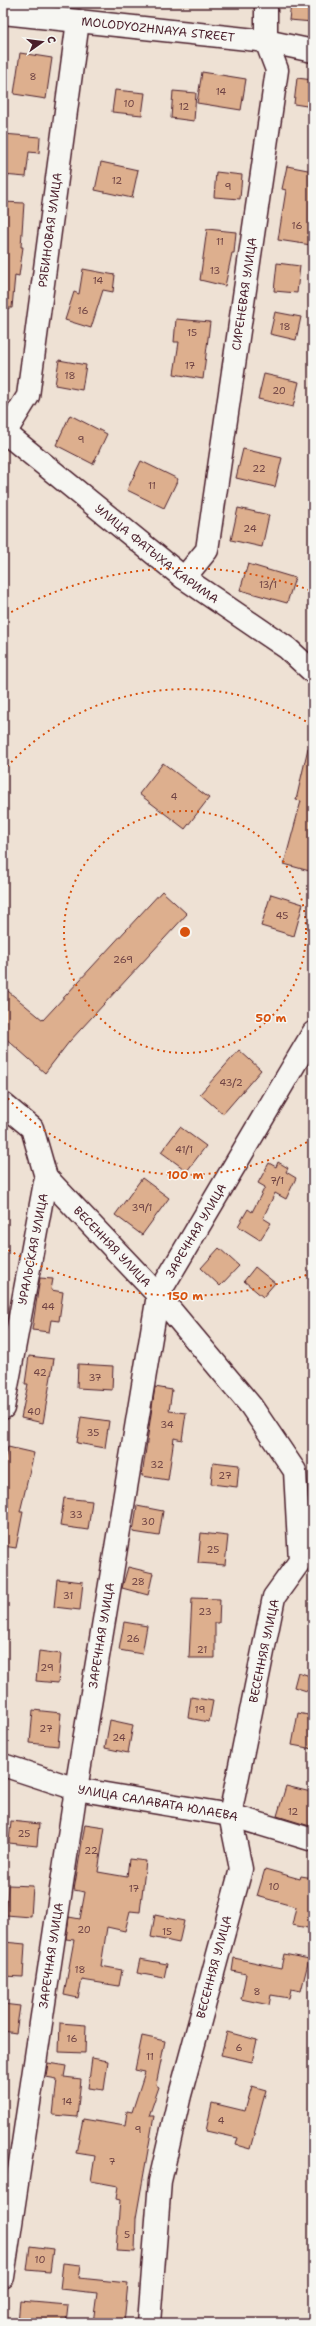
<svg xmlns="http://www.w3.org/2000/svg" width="316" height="2326" font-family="'Shantell Sans',sans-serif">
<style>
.building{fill:#ddaf8e;stroke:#4a1f2b}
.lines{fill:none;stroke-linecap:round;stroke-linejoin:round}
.minor-casing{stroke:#4a1f2b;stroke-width:25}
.minor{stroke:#f6f6f2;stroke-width:22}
.ring{fill:none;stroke:#d8530f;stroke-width:2;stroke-dasharray:2 4}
.labels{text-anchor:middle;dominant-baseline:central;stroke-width:3;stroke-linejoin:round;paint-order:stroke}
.number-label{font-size:10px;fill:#6f4344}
.street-label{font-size:12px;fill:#4a1f2b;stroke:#f6f6f2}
.centre{fill:#d8530f;stroke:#f6f6f2;stroke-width:2}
.ring-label{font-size:12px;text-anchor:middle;font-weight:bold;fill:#d8530f;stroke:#f6f6f2;stroke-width:3;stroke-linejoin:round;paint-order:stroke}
</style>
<rect width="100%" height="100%" fill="#eee1d4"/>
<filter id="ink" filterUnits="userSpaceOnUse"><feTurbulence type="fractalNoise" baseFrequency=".025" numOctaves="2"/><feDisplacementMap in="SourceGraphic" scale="8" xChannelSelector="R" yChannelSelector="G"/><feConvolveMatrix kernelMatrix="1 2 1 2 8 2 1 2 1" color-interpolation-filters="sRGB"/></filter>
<g filter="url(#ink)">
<path class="building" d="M291,3H313V22L289,20Z
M20,53L52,58L46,99L14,94Z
M202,72L246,79L241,110L197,103Z
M297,78L313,80V107L294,104Z
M115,90L145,93L142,115L112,112Z
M173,91L196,93L194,121L171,118Z
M3,134L40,137L39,153L29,152L26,177L3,175Z
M101,162L138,170L132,198L95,190Z
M287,166L313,171V232L311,245L278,240L286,190L282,189Z
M216,172L242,175L240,199L214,197Z
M3,202L24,203L21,247H23L19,276L15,275L12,308H3Z
M207,229L236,232L234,253H232L225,286L200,280Z
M277,263L300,266L297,293L274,291Z
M83,269L115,275L113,292L103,290L91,328L65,320L74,292L79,294Z
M275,312L301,317L296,340L270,334Z
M176,319L210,322L203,379L174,374L179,342H174Z
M59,360L86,365L82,390L55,385Z
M264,374L299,382L293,407L258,399Z
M70,415L107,434L93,464L56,445Z
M243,449L282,458L275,487L236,478Z
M141,461L178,479L164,508L127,490Z
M238,508L269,515L262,547L231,540Z
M248,564L295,578L287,603L240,590Z
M308,748L313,749V872L284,864L301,801L296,800Z
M163,763L209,798L185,829L139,794Z
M162,891L187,914L69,1042L45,1073L3,1036V987L43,1020Z
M271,894L303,904L294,936L261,926Z
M239,1050L261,1070L223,1114L200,1094Z
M180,1127L206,1146L187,1171L161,1152Z
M278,1162L288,1168L286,1172L296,1178L286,1199L275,1193L263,1218L271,1223L260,1240L238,1226L248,1209L252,1212L265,1187L258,1183L269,1163L276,1167Z
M142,1178L169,1198L142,1235L115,1215Z
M219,1248L239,1266L220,1286L201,1268Z
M255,1267L275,1283L263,1297L244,1281Z
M40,1278L53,1279L51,1290L63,1292L59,1321L51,1320L49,1332L32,1330Z
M29,1356L54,1359L43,1423L21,1418L28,1384H25Z
M78,1364L113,1366L112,1390L77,1388Z
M155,1387L172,1390L169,1411L186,1413L182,1440L174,1438L168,1480L142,1476Z
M81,1417L109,1421L105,1448L77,1443Z
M8,1447L34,1453L20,1512H23L16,1548L3,1546V1467Z
M213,1462L239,1465L237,1487L211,1484Z
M64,1498L92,1501L88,1530L60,1526Z
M137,1506L163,1511L159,1536L133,1532Z
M201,1533L228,1536L225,1565L198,1563Z
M128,1567L153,1573L148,1595L122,1588Z
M57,1579L83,1582L80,1610L54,1607Z
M192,1598L220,1599L219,1623H215V1658H189Z
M124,1622L147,1626L142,1654L119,1650Z
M39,1651L61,1654L58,1683L36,1681Z
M298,1672L313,1677V1693L294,1687Z
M191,1697L213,1701L209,1722L188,1718Z
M33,1710L61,1713L58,1746L30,1743Z
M298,1713L313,1716V1749L292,1745Z
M110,1720L133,1725L128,1753L105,1748Z
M286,1786L311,1792L313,1827L277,1816Z
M11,1821L39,1824L37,1846L9,1843Z
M85,1824L105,1827L98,1872L127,1877L129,1859L146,1861L140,1912L130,1911L125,1931L107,1927L101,1966L122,1970L119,1986L82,1980L78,1998L64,1995L74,1940L66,1939L69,1917L80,1919L85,1892L74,1890Z
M265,1869L300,1879L301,1876L313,1878V1929L292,1925L296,1907L257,1896Z
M8,1885L33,1886L31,1917L6,1915Z
M155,1915L184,1921L179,1943L151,1937Z
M4,1942L25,1944L23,1977L3,1976Z
M284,1954L309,1959L301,1991L291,1989L289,1998L271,1995L269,2005L241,1999L246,1974L232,1971L234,1958L281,1968Z
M140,1959L167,1964L164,1978L137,1973Z
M3,2004L20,2006L16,2033L3,2031Z
M60,2023L86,2025L85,2053L59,2052Z
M227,2032L257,2040L252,2062L221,2055Z
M142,2036L165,2041L156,2085L159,2087L149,2116H154L136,2218L135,2252L116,2251L120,2200L116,2199L118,2186L91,2181L95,2156L76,2153L83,2119L125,2126L127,2111L132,2112L145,2072L135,2070Z
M92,2058L108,2061L104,2090L88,2088Z
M48,2063L66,2066L64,2077L81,2079L77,2117L53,2115L57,2079L46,2077Z
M252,2086L266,2090L250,2149L236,2145L238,2138L206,2131L212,2103L245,2111Z
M30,2246L53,2249L50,2272L27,2270Z
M63,2263L81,2265L79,2278L128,2283L124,2323H93L97,2293L60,2289Z
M20,2301L68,2305L66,2323H18Z"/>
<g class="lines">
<defs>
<g id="minor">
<path id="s1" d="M3,13L266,41L313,51"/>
<path id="s2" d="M3,431L184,578L287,648L313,672"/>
<path id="s3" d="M5,433L28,396L78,21"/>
<path id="s4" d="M184,578L207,550L277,70L266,41V3"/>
<path d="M3,1104L32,1128L46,1177L3,1408"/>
<path id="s5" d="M46,1177L158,1295L251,1406L295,1471L300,1561L274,1597L230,1815L241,1869L180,2095L160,2181L149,2323"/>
<path id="s6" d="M3,1765L76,1789L230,1815L313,1840"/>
<path id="s7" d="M3,2277L76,1789L158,1295L313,1033"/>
</g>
</defs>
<use href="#minor" class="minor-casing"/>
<use href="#minor" class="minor"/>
</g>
</g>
<g class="ring">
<circle cx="185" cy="932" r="121"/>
<path d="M312 1139A243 243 0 0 1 3 1093M3 771A243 243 0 0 1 312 725"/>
<path d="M312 1273A364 364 0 0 1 3 1247M6 615A364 364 0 0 1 312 591"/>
</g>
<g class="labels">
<g class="number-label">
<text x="33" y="76">8</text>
<text x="221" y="91">14</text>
<text x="129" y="103">10</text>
<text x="184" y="106">12</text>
<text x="117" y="180">12</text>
<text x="228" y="186">9</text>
<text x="297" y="225">16</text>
<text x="220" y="241">11</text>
<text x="215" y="270">13</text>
<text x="98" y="280">14</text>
<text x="83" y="310">16</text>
<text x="285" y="326">18</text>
<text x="192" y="332">15</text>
<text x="190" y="365">17</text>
<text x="70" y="375">18</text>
<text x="279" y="390">20</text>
<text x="81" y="439">9</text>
<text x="259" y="468">22</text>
<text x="152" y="485">11</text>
<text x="250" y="528">24</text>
<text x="268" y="584">13/1</text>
<text x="174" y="796">4</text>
<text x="282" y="915">45</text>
<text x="123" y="959">269</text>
<text x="231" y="1082">43/2</text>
<text x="184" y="1149">41/1</text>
<text x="277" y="1180">7/1</text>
<text x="142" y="1207">39/1</text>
<text x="48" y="1306">44</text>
<text x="40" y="1372">42</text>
<text x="95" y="1377">37</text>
<text x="34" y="1411">40</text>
<text x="167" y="1424">34</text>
<text x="93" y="1432">35</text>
<text x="157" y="1464">32</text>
<text x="225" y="1475">27</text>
<text x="76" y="1514">33</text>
<text x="148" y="1521">30</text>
<text x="213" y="1549">25</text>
<text x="138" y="1581">28</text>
<text x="68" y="1595">31</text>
<text x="205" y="1611">23</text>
<text x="133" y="1638">26</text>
<text x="202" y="1649">21</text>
<text x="47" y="1667">29</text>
<text x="200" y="1709">19</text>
<text x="46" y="1728">27</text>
<text x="119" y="1737">24</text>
<text x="293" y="1811">12</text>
<text x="24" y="1833">25</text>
<text x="91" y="1850">22</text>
<text x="274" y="1886">10</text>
<text x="134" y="1888">17</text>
<text x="84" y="1929">20</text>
<text x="167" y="1931">15</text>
<text x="80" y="1969">18</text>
<text x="257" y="1991">8</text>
<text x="72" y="2038">16</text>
<text x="239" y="2047">6</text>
<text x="150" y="2056">11</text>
<text x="67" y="2101">14</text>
<text x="221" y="2120">4</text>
<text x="138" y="2129">9</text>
<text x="112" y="2161">7</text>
<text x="127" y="2234">5</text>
<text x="40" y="2259">10</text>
</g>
<g class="street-label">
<text stroke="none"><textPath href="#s1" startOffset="156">MOLODYOZHNAYA STREET</textPath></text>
<text stroke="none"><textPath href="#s3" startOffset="211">РЯБИНОВАЯ УЛИЦА</textPath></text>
<text stroke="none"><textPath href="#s4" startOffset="295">СИРЕНЕВАЯ УЛИЦА</textPath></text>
<text stroke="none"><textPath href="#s2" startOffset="197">УЛИЦА ФАТЫХА КАРИМА</textPath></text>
<text stroke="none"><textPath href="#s7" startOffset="1069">ЗАРЕЧНАЯ УЛИЦА</textPath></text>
<text stroke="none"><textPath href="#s5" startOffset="96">ВЕСЕННЯЯ УЛИЦА</textPath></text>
<text transform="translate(33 1249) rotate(-79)">УРАЛЬСКАЯ УЛИЦА</text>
<text stroke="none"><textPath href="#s7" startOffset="649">ЗАРЕЧНАЯ УЛИЦА</textPath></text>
<text transform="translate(264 1651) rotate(-78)">ВЕСЕННЯЯ УЛИЦА</text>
<text stroke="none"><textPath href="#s6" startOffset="160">УЛИЦА САЛАВАТА ЮЛАЕВА</textPath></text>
<text stroke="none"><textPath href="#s7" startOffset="325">ЗАРЕЧНАЯ УЛИЦА</textPath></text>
<text transform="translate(214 1967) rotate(-75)">ВЕСЕННЯЯ УЛИЦА</text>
</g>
</g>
<circle cx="185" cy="932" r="6" class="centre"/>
<g class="ring-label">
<text x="271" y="1022">50 m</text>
<text x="185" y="1179">100 m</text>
<text x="185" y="1300">150 m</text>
</g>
<rect width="316" height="2326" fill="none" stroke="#f6f6f2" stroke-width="16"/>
<rect x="8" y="8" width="300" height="2310" fill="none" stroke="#4a1f2b" stroke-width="1.5" filter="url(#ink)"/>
<g transform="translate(42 42) rotate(76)" stroke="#f6f6f2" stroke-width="3" paint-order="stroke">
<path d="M0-3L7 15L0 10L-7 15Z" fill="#4a1f2b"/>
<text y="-6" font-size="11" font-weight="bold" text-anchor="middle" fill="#4a1f2b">С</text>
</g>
</svg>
